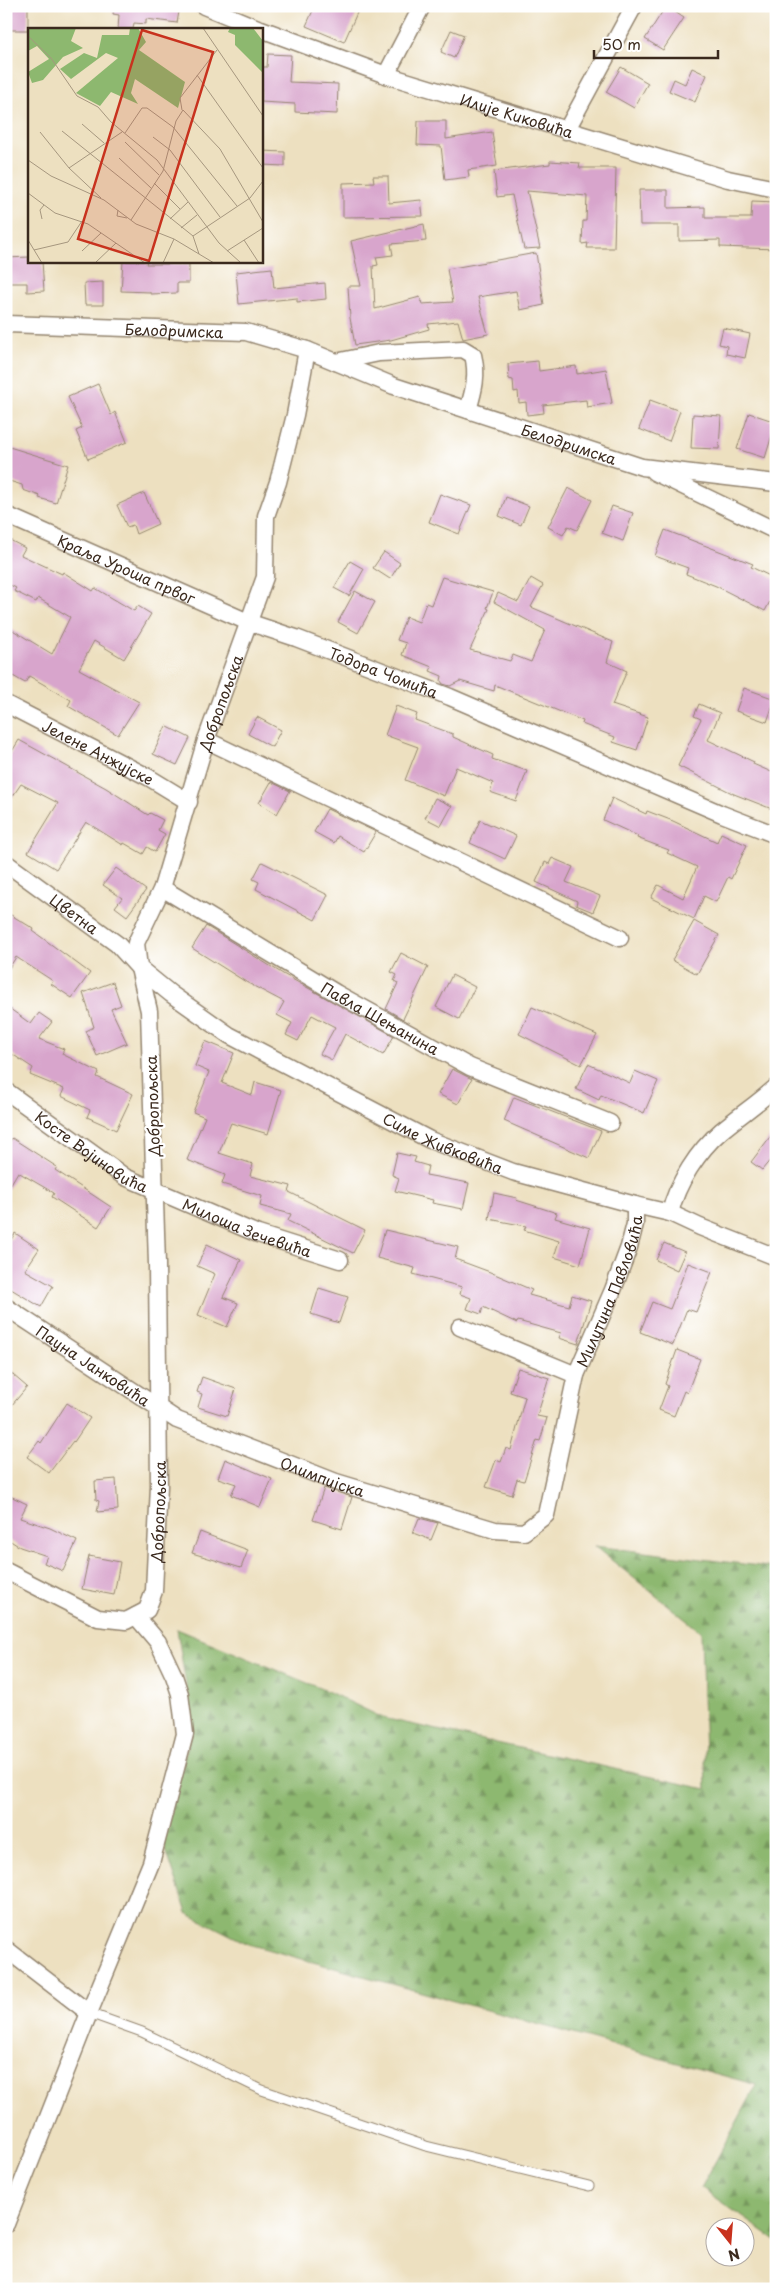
<svg xmlns="http://www.w3.org/2000/svg" width="782" height="2295" font-family="'Playpen Sans',sans-serif">
<style>
.forest{fill:url(#forest-firs);stroke:#647146}
.building{fill:#d8a5cc}
.lines{fill:none;stroke-linecap:round;stroke-linejoin:round}
.service-casing{stroke:#94856f;stroke-width:11}
.minor-casing{stroke:#94856f;stroke-width:19}
.service{stroke:#fff;stroke-width:9}
.minor{stroke:#fff;stroke-width:16}
.labels{text-anchor:middle;dominant-baseline:central;stroke-width:4.5;stroke-linejoin:round;paint-order:stroke}
.street-label{font-size:15px;fill:#3b2a1e;stroke:#fff}
.inset-road{fill:none;stroke:#a6977f;stroke-width:1}
.view{fill:#c8321e;fill-opacity:0.15;stroke:#c8321e;stroke-width:2.5}
.inset-edge{fill:none;stroke:#3b2a1e;stroke-width:2.5}
</style>
<defs>
<pattern id="forest-firs" width="22" height="20" patternUnits="userSpaceOnUse" patternTransform="scale(1.25)"><rect width="22" height="20" fill="#8db86f"/><path d="M5 1l3.5 6h-7zM16 11l3.5 6h-7z" fill="#74965b"/></pattern>
</defs>
<rect width="100%" height="100%" fill="#fff"/>
<filter id="ink" filterUnits="userSpaceOnUse"><feTurbulence type="fractalNoise" baseFrequency=".02" numOctaves="2"/><feDisplacementMap in="SourceGraphic" scale="10" xChannelSelector="R" yChannelSelector="G"/><feConvolveMatrix kernelMatrix="1 2 1 2 8 2 1 2 1" color-interpolation-filters="sRGB"/></filter>
<filter id="wash" filterUnits="userSpaceOnUse"><feTurbulence type="fractalNoise" baseFrequency=".0096" numOctaves="4" result="noise"/><feDisplacementMap in="SourceGraphic" scale="20" xChannelSelector="R" yChannelSelector="G"/><feGaussianBlur stdDeviation="1.12" result="paint"/><feColorMatrix in="noise" values="0 0 0 0 0 0 0 0 0 0 0 0 0 0 0 0 0 1.4 0 .05"/><feComposite in="paint" operator="in"/></filter>
<g filter="url(#wash)">
<rect width="100%" height="100%" fill="#ede0c0"/>
<path class="forest" d="M594,1546L776,1568V2240L701,2188L757,2085L248,1944L187,1913L161,1835L193,1729L177,1629L329,1692L383,1718L706,1789L701,1632Z"/>
<g id="blocks">
<path class="building" d="M6,6H28V30H6Z
M114,6H180L177,23L146,19V24L134,23L133,29H118L119,15L113,14Z
M315,6H360L344,42L306,26Z
M666,6L684,18L663,50L645,39Z
M451,30L464,35L454,58L441,52Z
M268,54L291,55L289,82L338,84L337,114L295,112V104L261,102V67H267Z
M621,67L648,83L634,108L606,92Z
M692,68L707,75L695,102L669,91L674,79L685,84Z
M418,121H446V139L492,132L497,166L468,170L469,177L445,180L441,146L417,145Z
M261,151L285,152V166L261,165Z
M550,161L580,163L579,168H616L614,248H587L588,243L582,244L583,221H586L587,196L527,191L540,248L524,249L512,195L497,197L494,171L550,164Z
M373,176H388L389,203L421,200L423,216L343,217V183L374,182Z
M639,190H668V208L705,207V218H751L752,201L776,202V249L720,247V240L679,241V225H640Z
M424,224L426,241L391,244L393,255L376,257L378,265L373,266L375,309L420,297L422,304L453,302L447,269L536,253L544,305L520,310L516,291L478,297L488,334L463,339L458,321L428,324L429,329L391,340L355,345L350,318L348,286H361L351,241Z
M29,257V261H42L44,291L27,292V283H6V258Z
M123,261H147L146,264H189V283H177V293L150,294V292L121,291Z
M272,268L274,288L325,283L326,299L297,302V298L239,304L236,272Z
M103,282V305H85L84,283Z
M723,328L750,334L745,358L726,354L727,346L719,344Z
M538,361L539,371L576,366L577,374L606,369L612,403L587,407L586,400L543,405L544,413L527,415L526,402L519,403L518,391L514,392L513,380L509,379L508,364Z
M98,384L111,415L115,412L127,442L88,459L76,431L82,428L68,397Z
M650,400L680,411L669,441L639,429Z
M749,413L776,422L765,458L737,449Z
M693,414L721,416L719,449L691,448Z
M6,446L68,465L56,503L39,498L40,496L23,490L22,485L6,480Z
M568,488L592,500L577,530L568,526L563,535L548,527Z
M144,493L158,524L136,534L133,525L127,527L117,505Z
M440,494L471,505L459,534L429,522Z
M506,497L529,506L521,525L499,516Z
M612,506L633,513L623,541L602,533Z
M665,530L753,564L751,567L776,579V590L765,611L716,586L686,574L688,568L655,556Z
M6,538L25,548L21,555L62,574L63,572L93,591L95,588L134,611L138,606L151,614L124,659L94,641L79,669L139,702L118,735L68,706L71,700L29,676L25,683L6,672V626L52,654L70,617L38,598L36,602L14,591L16,588L6,583Z
M384,552L400,563L390,579L373,568Z
M350,561L364,569L349,596L334,588Z
M442,577L493,592L487,608L489,609L470,650L510,661L513,655L531,662L545,630L494,602L498,593L518,602L531,578L543,585L531,607L613,642L607,662L627,671L612,705L648,717L637,750L613,742L615,737L582,724L583,721L495,685L494,691L460,681L450,686L443,684L441,681L442,676L430,671L432,667L402,655L406,643L397,640L406,617L419,622L426,603L431,605Z
M355,591L375,602L358,633L338,622Z
M744,688L775,699L767,722L736,711Z
M699,704L720,713L708,740L754,762L753,764L776,774V801L772,809L734,794L678,766L701,719L694,716Z
M396,706L417,714L415,720L453,734V737L493,755L492,759L527,771L516,801L490,792L493,783L456,767L444,796L405,780L418,747L385,735Z
M257,717L281,730L272,747L248,734Z
M166,726L190,738L177,765L153,754Z
M19,740L106,788L148,815L150,813L163,820L158,830L165,834L155,852L147,847L143,854L124,843L123,845L86,822L56,869L28,852L58,803L21,784L6,806V761Z
M271,782L290,791L277,814L259,803Z
M435,798L452,806L441,826L425,818Z
M612,798L646,814L647,811L673,821L717,842L721,833L747,845L731,879L728,877L716,902L704,896L694,919L651,898L658,885L683,898L697,867L667,853L669,850L637,838L638,836L603,820Z
M327,809L376,832L364,852L338,836L334,843L314,832Z
M480,820L516,836L505,859L470,843Z
M552,858L573,867L566,882L600,896L593,912L576,905L577,901L536,882L545,862L549,864Z
M262,862L328,895L315,920L256,889L259,882L253,879Z
M116,868L146,890L127,916L115,907L122,898L103,885Z
M6,912L34,929L33,931L90,973L72,998L51,984L53,981L16,957L6,973Z
M694,921L719,935L697,974L672,960Z
M206,926L283,974L394,1036L383,1055L345,1034L332,1060L320,1054L335,1027L312,1015L298,1041L286,1035L292,1023L277,1015L284,1002L246,982L192,948Z
M401,953L428,967L403,1019L386,1009L398,983L394,981L397,975L391,972Z
M452,975L475,987L459,1019L436,1007Z
M113,982L121,1005L111,1009L127,1043L97,1056L86,1031L94,1027L83,993Z
M6,1006L31,1024L39,1013L52,1022L39,1039L64,1049L62,1054L99,1072L97,1077L133,1094L116,1130L87,1117L90,1110L61,1096L64,1089L30,1075L33,1068L6,1050Z
M532,1007L597,1035L581,1065L519,1034Z
M205,1041L234,1053L222,1083L252,1095L255,1082L281,1090L268,1134L231,1123L219,1153L253,1164L250,1176L291,1186L289,1192L365,1230L353,1253L288,1221L291,1214L260,1206L262,1196L222,1184L225,1175L187,1160L205,1117L193,1112L209,1072L195,1066Z
M588,1064L630,1083L635,1071L658,1081L644,1113L601,1095L599,1100L576,1089Z
M452,1069L472,1079L458,1104L438,1094Z
M514,1097L601,1131L589,1158L504,1121Z
M776,1129V1153L762,1170L751,1162Z
M12,1138L57,1167L55,1170L111,1207L98,1227L52,1197L54,1193L18,1172L6,1192V1147Z
M397,1153L416,1157L414,1162L428,1166L426,1175L469,1183L463,1209L432,1203L433,1200L395,1191L399,1178L392,1175Z
M494,1193L517,1198L516,1200L557,1213L555,1218L590,1228L580,1265L554,1257L559,1241L524,1230L526,1226L489,1219Z
M385,1230L458,1247L455,1259L490,1272L532,1290L529,1295L569,1306L572,1295L591,1301L578,1344L559,1338L561,1333L518,1321L517,1323L483,1307L481,1314L467,1309L471,1298L460,1294L462,1287L413,1274L415,1268L377,1258Z
M15,1233L39,1249L25,1270L53,1286L41,1307L6,1286V1236L11,1240Z
M664,1243L685,1252L677,1270L656,1260Z
M207,1244L241,1260L223,1297L238,1303L227,1327L198,1315L215,1274L197,1266Z
M688,1263L712,1272L696,1312L687,1309L673,1345L640,1332L652,1302L670,1309Z
M319,1288L348,1297L339,1323L311,1314Z
M677,1350L700,1359L687,1393L684,1391L674,1416L659,1410L668,1386L665,1384Z
M518,1368L549,1378L537,1416L547,1418L540,1441L537,1440L524,1481L517,1479L512,1495L486,1487L496,1460L501,1462L506,1448L511,1450L525,1397L510,1392Z
M6,1369L27,1387L6,1412Z
M202,1377L236,1389L227,1416L198,1407L202,1394L197,1392Z
M67,1403L90,1418L74,1442L73,1441L49,1473L27,1457L39,1441L41,1443Z
M225,1459L272,1479L260,1507L231,1495L236,1484L218,1478Z
M116,1479L118,1510L97,1512L99,1501L96,1500L95,1481Z
M324,1488L352,1497L342,1529L313,1520Z
M6,1494L27,1504L20,1518L50,1528L77,1541L63,1571L44,1563L47,1556L20,1547L9,1540L6,1545Z
M419,1518L438,1523L431,1540L413,1533Z
M200,1532L248,1550L241,1568L192,1553Z
M89,1556L120,1562L114,1595L82,1589Z"/>
</g>
</g>
<g filter="url(#ink)">
<use href="#blocks" fill-opacity="0" stroke="#94856f" stroke-width="1"/>
<g class="lines">
<defs>
<path id="service" d="M89,2013L142,2032L262,2090L426,2146L589,2186"/>
<g id="minor">
<path d="M204,6L260,29"/>
<path id="s1" d="M261,29L386,75L728,179L776,189"/>
<path d="M386,75L422,6"/>
<path d="M566,131L634,6"/>
<path id="s2" d="M6,324L246,332L307,350L394,386L642,467L776,483"/>
<path d="M336,362L379,353L463,349L473,355C478,375 474,390 468,410"/>
<path d="M654,472L776,531"/>
<path id="s3" d="M6,515L248,622L296,638L450,697L722,814L776,835"/>
<path id="s4" d="M6,704L148,777L189,802"/>
<path d="M206,740L620,938"/>
<path id="s5" d="M6,863L117,944L139,968L171,994L229,1035L430,1140L513,1172L635,1205L670,1213L700,1227L776,1257"/>
<path id="s6" d="M162,888L336,993L470,1067L610,1123"/>
<path id="s7" d="M6,1091L125,1177L258,1234L340,1260"/>
<path d="M670,1213C677,1183 698,1151 721,1131C739,1116 758,1103 776,1087"/>
<path id="s8" d="M6,1307L177,1420L336,1482L495,1530L524,1532L546,1515L576,1375L613,1290L629,1247L635,1224V1205"/>
<path d="M460,1327L576,1375"/>
<path id="s9" d="M6,1571L98,1618L126,1621L147,1610L154,1591L159,1486L157,1264L149,1011L139,968L136,943L162,888L206,740L265,577L266,516L278,482L295,415L307,350"/>
<path d="M6,1949L89,2013"/>
<path d="M6,2224L89,2013L151,1863L185,1734L180,1694L174,1676L158,1642L136,1616"/>
</g>
</defs>
<use href="#service" class="service-casing"/>
<use href="#minor" class="minor-casing"/>
<use href="#service" class="service"/>
<use href="#minor" class="minor"/>
</g>
</g>
<g class="labels">
<g class="street-label">
<text stroke="none"><textPath href="#s1" startOffset="270">Илије Киковића</textPath></text>
<text stroke="none"><textPath href="#s2" startOffset="168">Белодримска</textPath></text>
<text stroke="none"><textPath href="#s2" startOffset="582">Белодримска</textPath></text>
<text stroke="none"><textPath href="#s3" startOffset="132">Краља Уроша првог</textPath></text>
<text stroke="none"><textPath href="#s3" startOffset="409">Тодора Чомића</textPath></text>
<text stroke="none"><textPath href="#s9" startOffset="1080">Добропољска</textPath></text>
<text stroke="none"><textPath href="#s4" startOffset="104">Јелене Анжујске</textPath></text>
<text stroke="none"><textPath href="#s5" startOffset="85">Цветна</textPath></text>
<text stroke="none"><textPath href="#s6" startOffset="254">Павла Шењанина</textPath></text>
<text transform="translate(152 1106) rotate(-92)">Добропољска</text>
<text stroke="none"><textPath href="#s5" startOffset="522">Симе Живковића</textPath></text>
<text stroke="none"><textPath href="#s7" startOffset="105">Косте Војиновића</textPath></text>
<text stroke="none"><textPath href="#s7" startOffset="279">Милоша Зечевића</textPath></text>
<text stroke="none"><textPath href="#s8" startOffset="832">Милутина Павловића</textPath></text>
<text stroke="none"><textPath href="#s8" startOffset="105">Пауна Јанковића</textPath></text>
<text stroke="none"><textPath href="#s8" startOffset="361">Олимпијска</textPath></text>
<text stroke="none"><textPath href="#s9" startOffset="255">Добропољска</textPath></text>
</g>
</g>
<g transform="translate(28 28)">
<rect width="235" height="235" fill="#ede0c0"/>
<path d="M0,0H48L43,13L55,20L35,29L15,52L4,55L0,44L21,31L9,18L0,23ZM102,0H110L118,14L111,22L157,54L150,80L107,51L103,65L110,76L83,64L72,78L48,65L90,30L78,25L43,51L32,41L56,25L69,30L74,7H101ZM202,0H225L235,13V45L207,17V7L200,4Z" fill="#8db86f"/>
<path class="inset-road" d="M175,0L235,88M0,8L23,30L49,68L70,79L83,94L129,132L191,215L213,235M169,47L235,140M154,82L152,70L189,22M54,96L76,115M34,103L165,208L171,226M12,104L41,140L73,170M97,105L114,80H119L145,99L209,178M125,109L142,122L192,189M97,114L131,147M91,130L123,160M0,132L23,148L76,172L108,196L146,211L186,235M41,140L94,104M126,155L152,181M0,165L27,185L60,196L117,235M90,182L89,188L99,190M14,191L12,182L16,177M142,191L160,174M103,192L135,143L148,93L155,82L192,121L235,194M153,200L169,187M165,208L222,170L235,153M0,212L14,235M216,212L231,235M6,222L40,214L54,193M54,223L73,205M199,223L235,200M67,235L88,215M135,235L146,211"/>
<path class="view" d="M114,2L185,24L121,233L50,211Z"/>
<rect width="235" height="235" class="inset-edge"/>
</g>
<rect width="782" height="2295" fill="none" stroke="#fff" stroke-width="25"/>
<g transform="translate(730 2242) rotate(163)"><circle r="24" fill="#ffffff" stroke="#b1aaa5"/>
<path d="M0-4L9 19L0 12L-9 19Z" fill="#c8321e"/>
<text y="-8" font-size="14" font-weight="bold" text-anchor="middle" fill="#3b2a1e">N</text>
</g>
<path d="M594 50v8h124v-8" fill="none" stroke="#3b2a1e" stroke-width="2.5"/>
<text x="602" y="50" font-size="15" fill="#3b2a1e" stroke="#ffffff" stroke-width="4" paint-order="stroke">50 m</text>
</svg>
